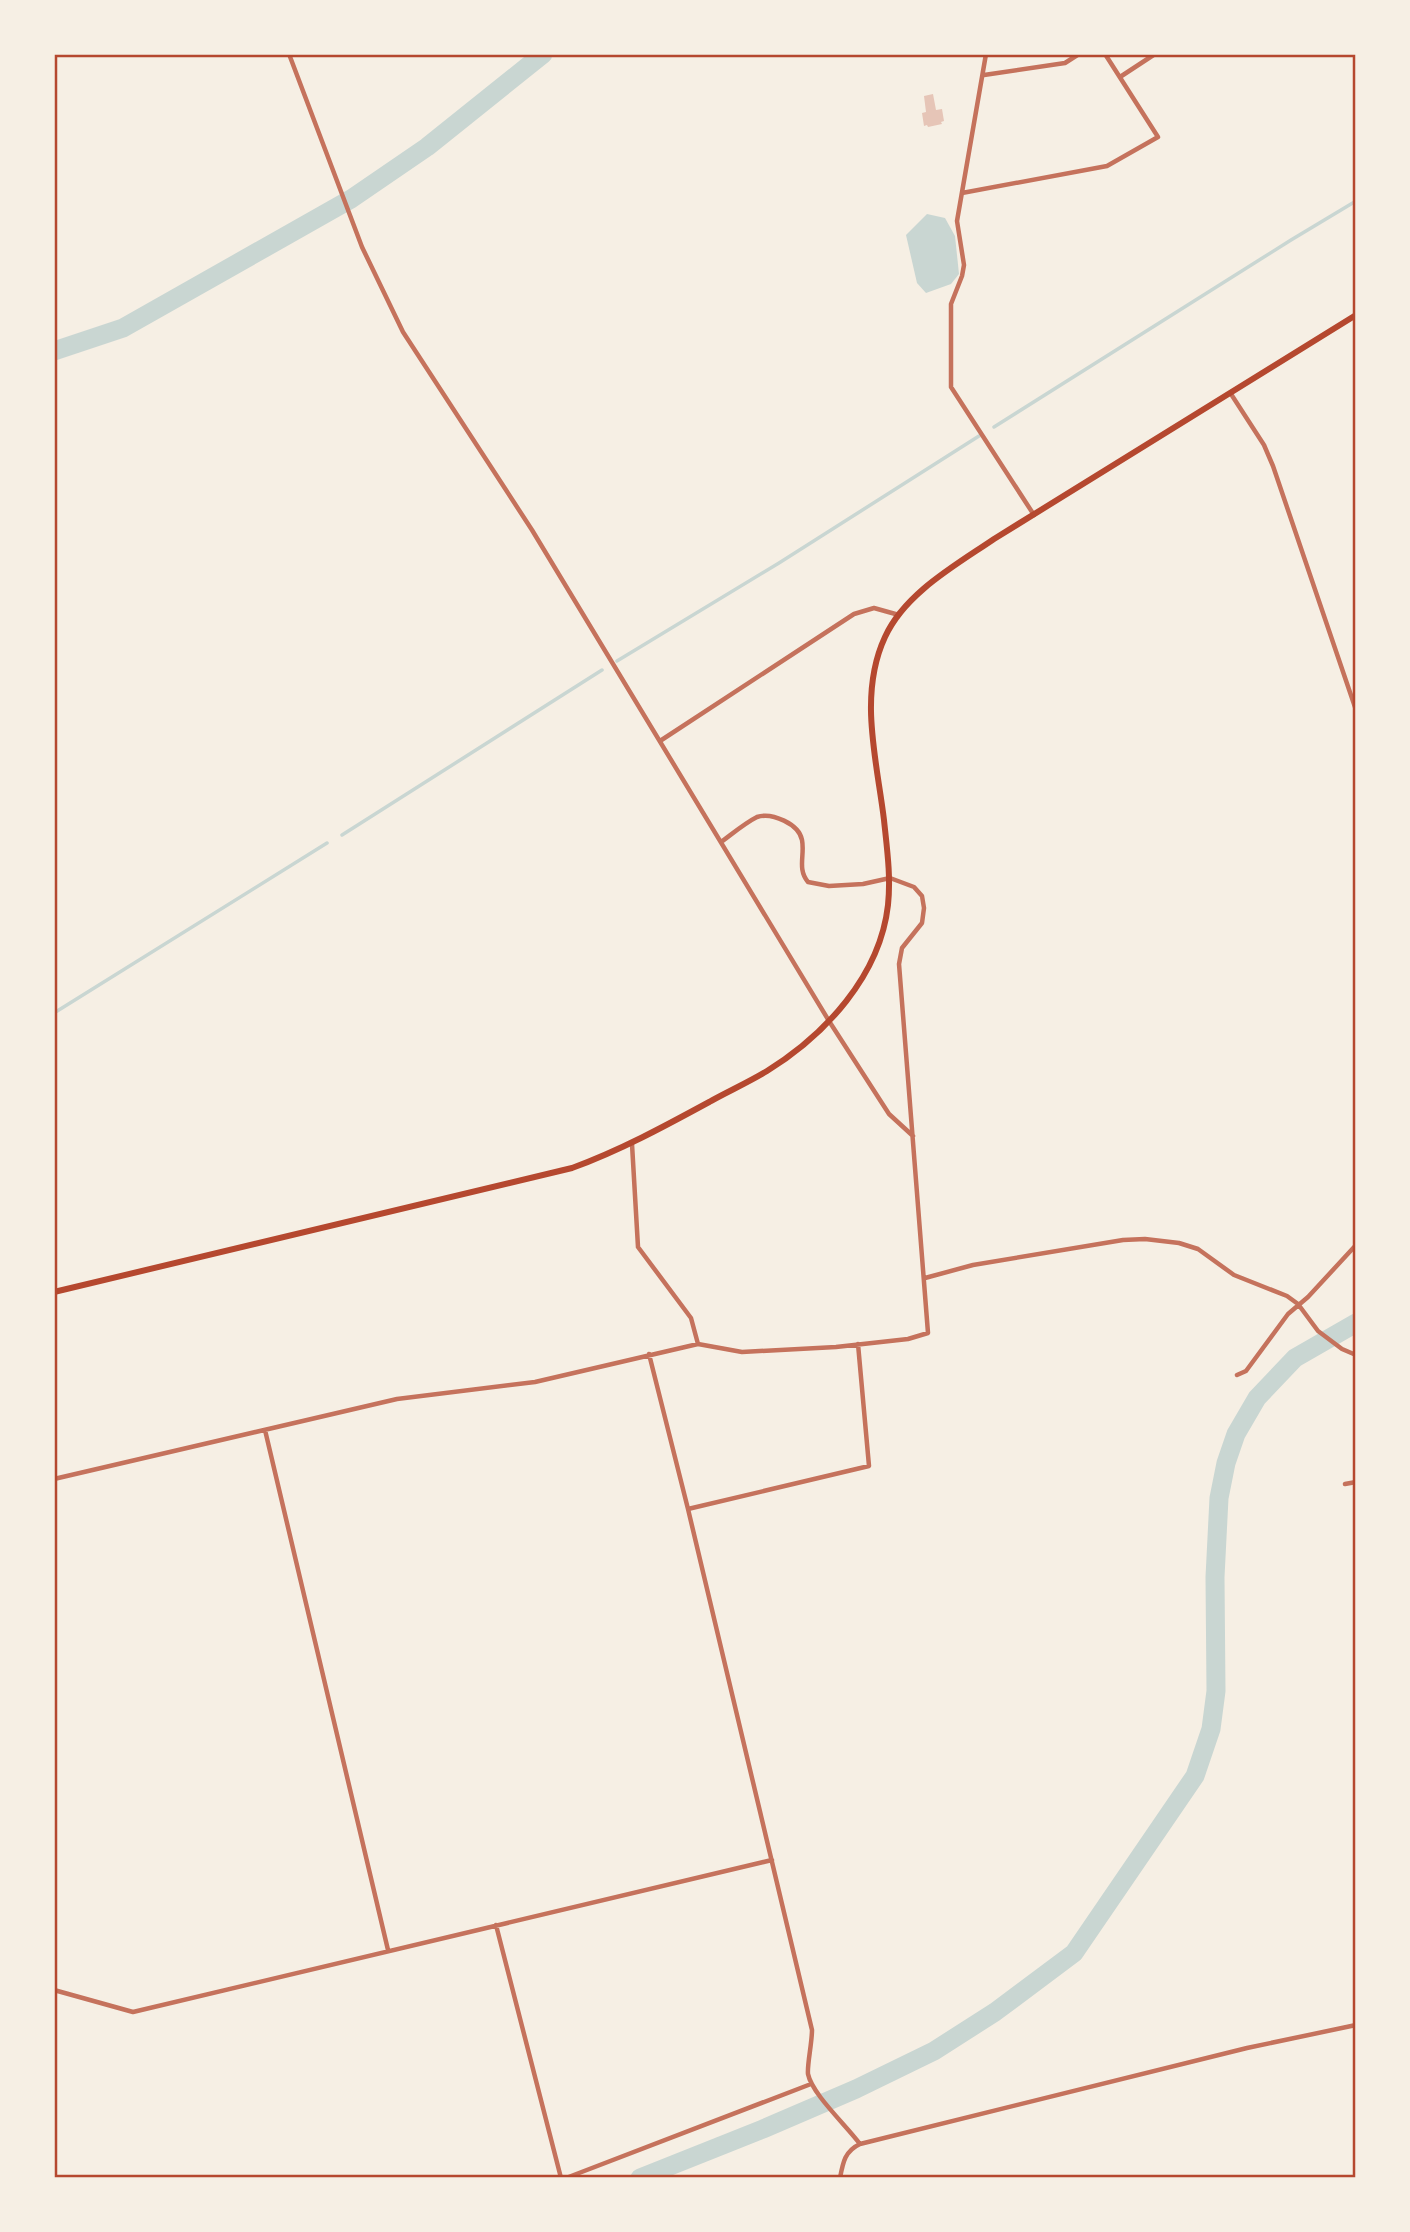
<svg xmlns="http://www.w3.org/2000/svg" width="1410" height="2232" font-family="'IBM Plex Sans',sans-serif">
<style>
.water{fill:#c9d6d2}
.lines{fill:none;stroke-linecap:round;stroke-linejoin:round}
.stream{stroke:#c9d6d2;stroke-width:3.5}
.river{stroke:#c9d6d2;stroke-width:19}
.building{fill:#e6c5b7}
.minor{stroke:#c5725c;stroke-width:4.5}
.secondary{stroke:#b5482f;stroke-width:6}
.neatline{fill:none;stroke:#b5482f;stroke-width:2.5}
</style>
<rect width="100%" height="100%" fill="#f6efe4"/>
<path class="water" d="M927,214L945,218L955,236L959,274L951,284L926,293L917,283L906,235Z"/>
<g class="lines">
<path class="stream" d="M994,427L1291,240L1356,201
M617,661L779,563L979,436
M342,835L602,670
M54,1013L327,843
M1356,1295V1296"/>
<path class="river" d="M54,351L123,328L351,199L427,147L543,54
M640,2178L763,2129L856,2089L934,2051L995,2012L1074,1953L1195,1776L1211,1729L1216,1691L1215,1577L1219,1498L1226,1463L1236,1434L1257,1398L1295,1358L1356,1323"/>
</g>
<path class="building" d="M933,94L936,110L942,109L944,121L941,122L942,124L928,127L927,125L924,126L922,113L926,112L924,96Z"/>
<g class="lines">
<path class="minor" d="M289,54L362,247L403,332L532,530L829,1021L889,1114L913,1136
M986,54L957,221L964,265L962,276L951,304V387L1034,515
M984,75L1065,63L1079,54
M1120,77L1155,54
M962,193L1107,166L1158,137L1105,54
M1231,394L1264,445L1273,466L1356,710
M660,741L854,614L874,608L899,615
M632,1144L638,1247L691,1318L698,1344
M925,1278L973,1265L1123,1240L1145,1239L1179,1243L1198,1249L1234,1275L1287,1296L1298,1304L1318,1331L1342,1349L1356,1355
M649,1354L688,1509L812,2030C812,2043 807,2065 808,2074C812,2094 846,2125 860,2144
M1237,1375L1246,1371L1288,1314L1308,1297L1356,1245
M265,1430L388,1950
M54,1479L397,1399L535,1382L698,1344L742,1352L836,1347L908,1339L928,1333L899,964L902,948L922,923L924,908L922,896L914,887L890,878L863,884L829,886L808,882C797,869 805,855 802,840C799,824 772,812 757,817C745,823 732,834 721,842
M1345,1484L1356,1482
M688,1509L869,1466L858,1344
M496,1925L561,2178
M54,1990L133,2012L772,1860
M566,2178L811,2084
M840,2178C843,2162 845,2151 860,2144L1247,2048L1356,2025"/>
<path class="secondary" d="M54,1292L572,1168C621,1150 665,1126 711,1101C729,1091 749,1082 767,1071C825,1035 880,976 888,905C891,876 887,849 884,820C877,761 858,695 885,637C905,593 956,565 994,539L1356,315"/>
</g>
<rect width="1410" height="2232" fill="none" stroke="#f6efe4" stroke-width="112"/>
<rect x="56" y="56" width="1298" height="2120" class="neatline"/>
</svg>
